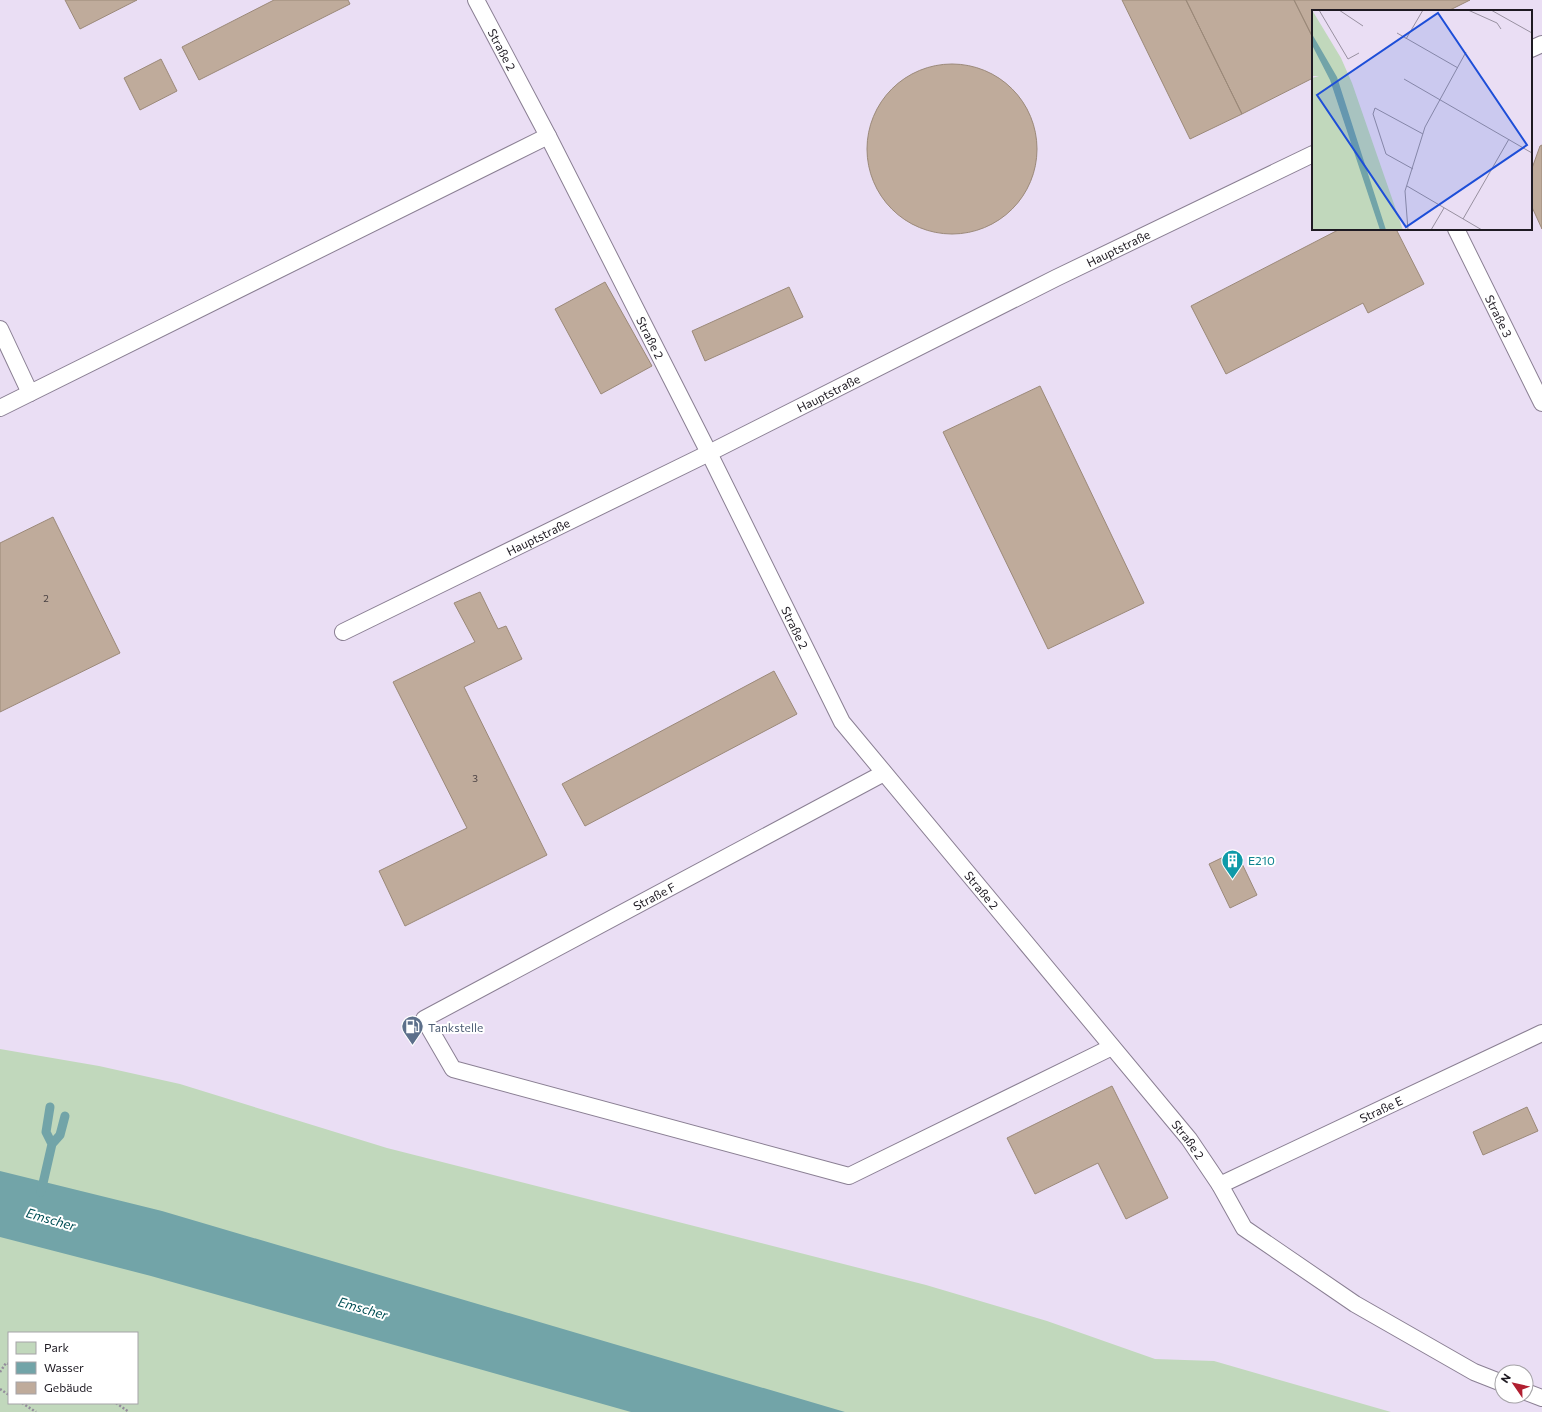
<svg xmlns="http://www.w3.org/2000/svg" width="1542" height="1412" font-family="Commissioner,sans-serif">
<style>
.green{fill:#c1d8bc;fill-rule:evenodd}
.water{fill:#72a4a8}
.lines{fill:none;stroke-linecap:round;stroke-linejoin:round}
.stream{stroke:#72a4a8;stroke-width:9}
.building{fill:#bfab9b;stroke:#9b8979}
.lane-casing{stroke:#8a7f93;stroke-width:18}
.path{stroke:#938b9b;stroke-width:2.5;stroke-dasharray:2 2;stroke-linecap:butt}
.lane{stroke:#fff;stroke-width:16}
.labels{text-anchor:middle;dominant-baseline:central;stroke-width:4;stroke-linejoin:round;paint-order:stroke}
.number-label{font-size:10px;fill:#463e40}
.street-label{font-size:12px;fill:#1e1a22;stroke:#fff}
.culture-label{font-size:12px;fill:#0d838f;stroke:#fff;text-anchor:start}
.service-label{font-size:12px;fill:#4e5e75;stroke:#fff;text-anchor:start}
.water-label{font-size:13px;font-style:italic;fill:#004f55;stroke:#fff}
.inset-road{fill:none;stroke:#9890a0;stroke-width:1}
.view{fill:#1d4ed8;fill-opacity:0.15;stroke:#1d4ed8;stroke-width:2}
.inset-edge{fill:none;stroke:#1e1a22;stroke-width:2}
</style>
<rect width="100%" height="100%" fill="#eadef4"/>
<path class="green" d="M0,1049L99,1066L180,1084L387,1148L926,1285L1047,1321L1155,1359L1214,1361L1391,1412H0ZM9,1333H137V1403H9Z"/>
<path class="water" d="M0,1171L162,1211L845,1412H631L151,1276L0,1237Z"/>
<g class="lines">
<path class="stream" d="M50,1107L46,1132L52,1144
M41,1192L52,1144L60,1135L65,1116"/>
</g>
<path class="building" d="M65,0H137L80,29Z
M274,0H348L350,4L199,80L182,47Z
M1122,0H1186L1242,114L1190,139Z
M1186,0H1294L1313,38V78L1242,114Z
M1294,0H1470L1448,11H1313V38Z
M161,59L177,91L140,110L124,78Z
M867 149a85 85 0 1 1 170 0a85 85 0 1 1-170 0Z
M1542,145V229L1531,205V171L1540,146Z
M1340,229H1396L1424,284L1368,313L1363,303L1226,374L1191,306Z
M605,282L652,366L601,394L555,309Z
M789,287L803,317L705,361L692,331Z
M1040,386L1144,603L1048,649L943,432Z
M53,517L120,653L0,712V543Z
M480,592L498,629L506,626L522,659L464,687L547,855L405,926L379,871L467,828L393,682L475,642L454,603Z
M774,671L797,714L585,826L562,784Z
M1236,851L1257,895L1230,908L1209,864Z
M1112,1086L1168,1198L1126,1219L1098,1163L1035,1194L1007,1138Z
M1527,1107L1538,1131L1483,1155L1473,1132Z"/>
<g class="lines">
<defs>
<g id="lane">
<path id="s1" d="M476,0L548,136L709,453L842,722L1189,1139L1220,1185L1244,1228L1355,1304L1474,1372L1502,1383"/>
<path d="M1531,49L1542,44"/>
<path id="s2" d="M1456,229L1542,403"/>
<path d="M0,329L30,393"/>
<path d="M0,408L548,136"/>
<path id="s3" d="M343,632L709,453L1056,278L1313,154"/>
<path d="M884,773L424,1019L453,1069L849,1176L1112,1047"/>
<path id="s4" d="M1220,1185L1542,1033"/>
<path d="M1526,1392L1542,1398"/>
</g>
</defs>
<use href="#lane" class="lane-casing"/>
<path class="path" d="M0,1372L6,1363L9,1364
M0,1389L9,1395
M22,1403L36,1412
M116,1403L129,1412"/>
<use href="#lane" class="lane"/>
</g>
<defs>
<symbol id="building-pin" viewBox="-11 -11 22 30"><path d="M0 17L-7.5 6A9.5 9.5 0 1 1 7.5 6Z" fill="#0f9aa8" stroke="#fff"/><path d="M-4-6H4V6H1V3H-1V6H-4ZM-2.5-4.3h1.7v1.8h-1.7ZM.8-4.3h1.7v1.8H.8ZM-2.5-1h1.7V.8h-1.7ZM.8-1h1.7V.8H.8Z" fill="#fff"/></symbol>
<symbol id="fuel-pin" viewBox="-11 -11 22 30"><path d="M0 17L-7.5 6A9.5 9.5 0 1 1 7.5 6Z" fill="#5c6f8a" stroke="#fff"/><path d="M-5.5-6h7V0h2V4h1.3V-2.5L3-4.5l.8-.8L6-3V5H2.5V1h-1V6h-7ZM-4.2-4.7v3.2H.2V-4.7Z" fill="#fff"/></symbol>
</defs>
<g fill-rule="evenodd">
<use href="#building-pin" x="1220" y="848" width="25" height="34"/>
<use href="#fuel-pin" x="400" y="1014" width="25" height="34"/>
</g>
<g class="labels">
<g class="number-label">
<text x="46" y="598">2</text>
<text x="475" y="778">3</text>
</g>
<g class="street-label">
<text stroke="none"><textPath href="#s1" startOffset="56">Straße 2</textPath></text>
<text stroke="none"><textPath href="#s3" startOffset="865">Hauptstraße</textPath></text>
<text stroke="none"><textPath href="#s2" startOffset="97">Straße 3</textPath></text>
<text stroke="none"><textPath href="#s1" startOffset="380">Straße 2</textPath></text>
<text stroke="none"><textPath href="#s3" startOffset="541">Hauptstraße</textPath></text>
<text stroke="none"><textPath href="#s3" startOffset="217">Hauptstraße</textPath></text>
<text stroke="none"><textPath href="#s1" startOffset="704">Straße 2</textPath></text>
<text stroke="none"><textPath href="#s1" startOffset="1028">Straße 2</textPath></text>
<text transform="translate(654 896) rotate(-28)">Straße F</text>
<text stroke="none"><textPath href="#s4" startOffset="178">Straße E</textPath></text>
<text stroke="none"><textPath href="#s1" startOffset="1352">Straße 2</textPath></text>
</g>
<g class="culture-label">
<text x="1248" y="860">E210</text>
</g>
<g class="service-label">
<text x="428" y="1027">Tankstelle</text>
</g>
<g class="water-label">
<text transform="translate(51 1219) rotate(16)">Emscher</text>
<text transform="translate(363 1308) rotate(16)">Emscher</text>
</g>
</g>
<g transform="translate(1312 10)">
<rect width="220" height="220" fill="#eadef4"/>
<path d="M0,0L29,48L40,73L91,220H0V68L7,66H0Z" fill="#c1d8bc"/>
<path d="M0,24L25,67L74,220H68L18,70L0,35Z" fill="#72a4a8"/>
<path class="inset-road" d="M7,0L36,49L47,43M27,0L51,16M156,0L185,13L189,19M179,0L220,23M85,23L146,58M94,29L111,0M92,69L220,143M101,159L74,144L61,104L63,98L111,124M95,176L170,220M151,209L197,129M96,220L93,181L113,117L154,42M119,220L132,198"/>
<path class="view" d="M126,3L215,135L94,217L5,85Z"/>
<rect width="220" height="220" class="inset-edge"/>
</g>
<rect x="8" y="1332" width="130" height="72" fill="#ffffff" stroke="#a5a3a7"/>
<rect x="16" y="1342" width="20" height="12" fill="#c1d8bc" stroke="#a5a3a7"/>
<text x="44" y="1352" font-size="12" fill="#1e1a22">Park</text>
<rect x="16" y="1362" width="20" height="12" fill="#72a4a8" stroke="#a5a3a7"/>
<text x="44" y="1372" font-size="12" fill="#1e1a22">Wasser</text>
<rect x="16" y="1382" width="20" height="12" fill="#bfab9b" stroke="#a5a3a7"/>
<text x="44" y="1392" font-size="12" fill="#1e1a22">Gebäude</text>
<g transform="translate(1514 1384) rotate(304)"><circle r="19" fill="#ffffff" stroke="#a5a3a7"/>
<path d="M0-3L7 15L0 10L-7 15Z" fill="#b11f31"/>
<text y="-6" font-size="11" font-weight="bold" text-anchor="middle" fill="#1e1a22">N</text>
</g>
</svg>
